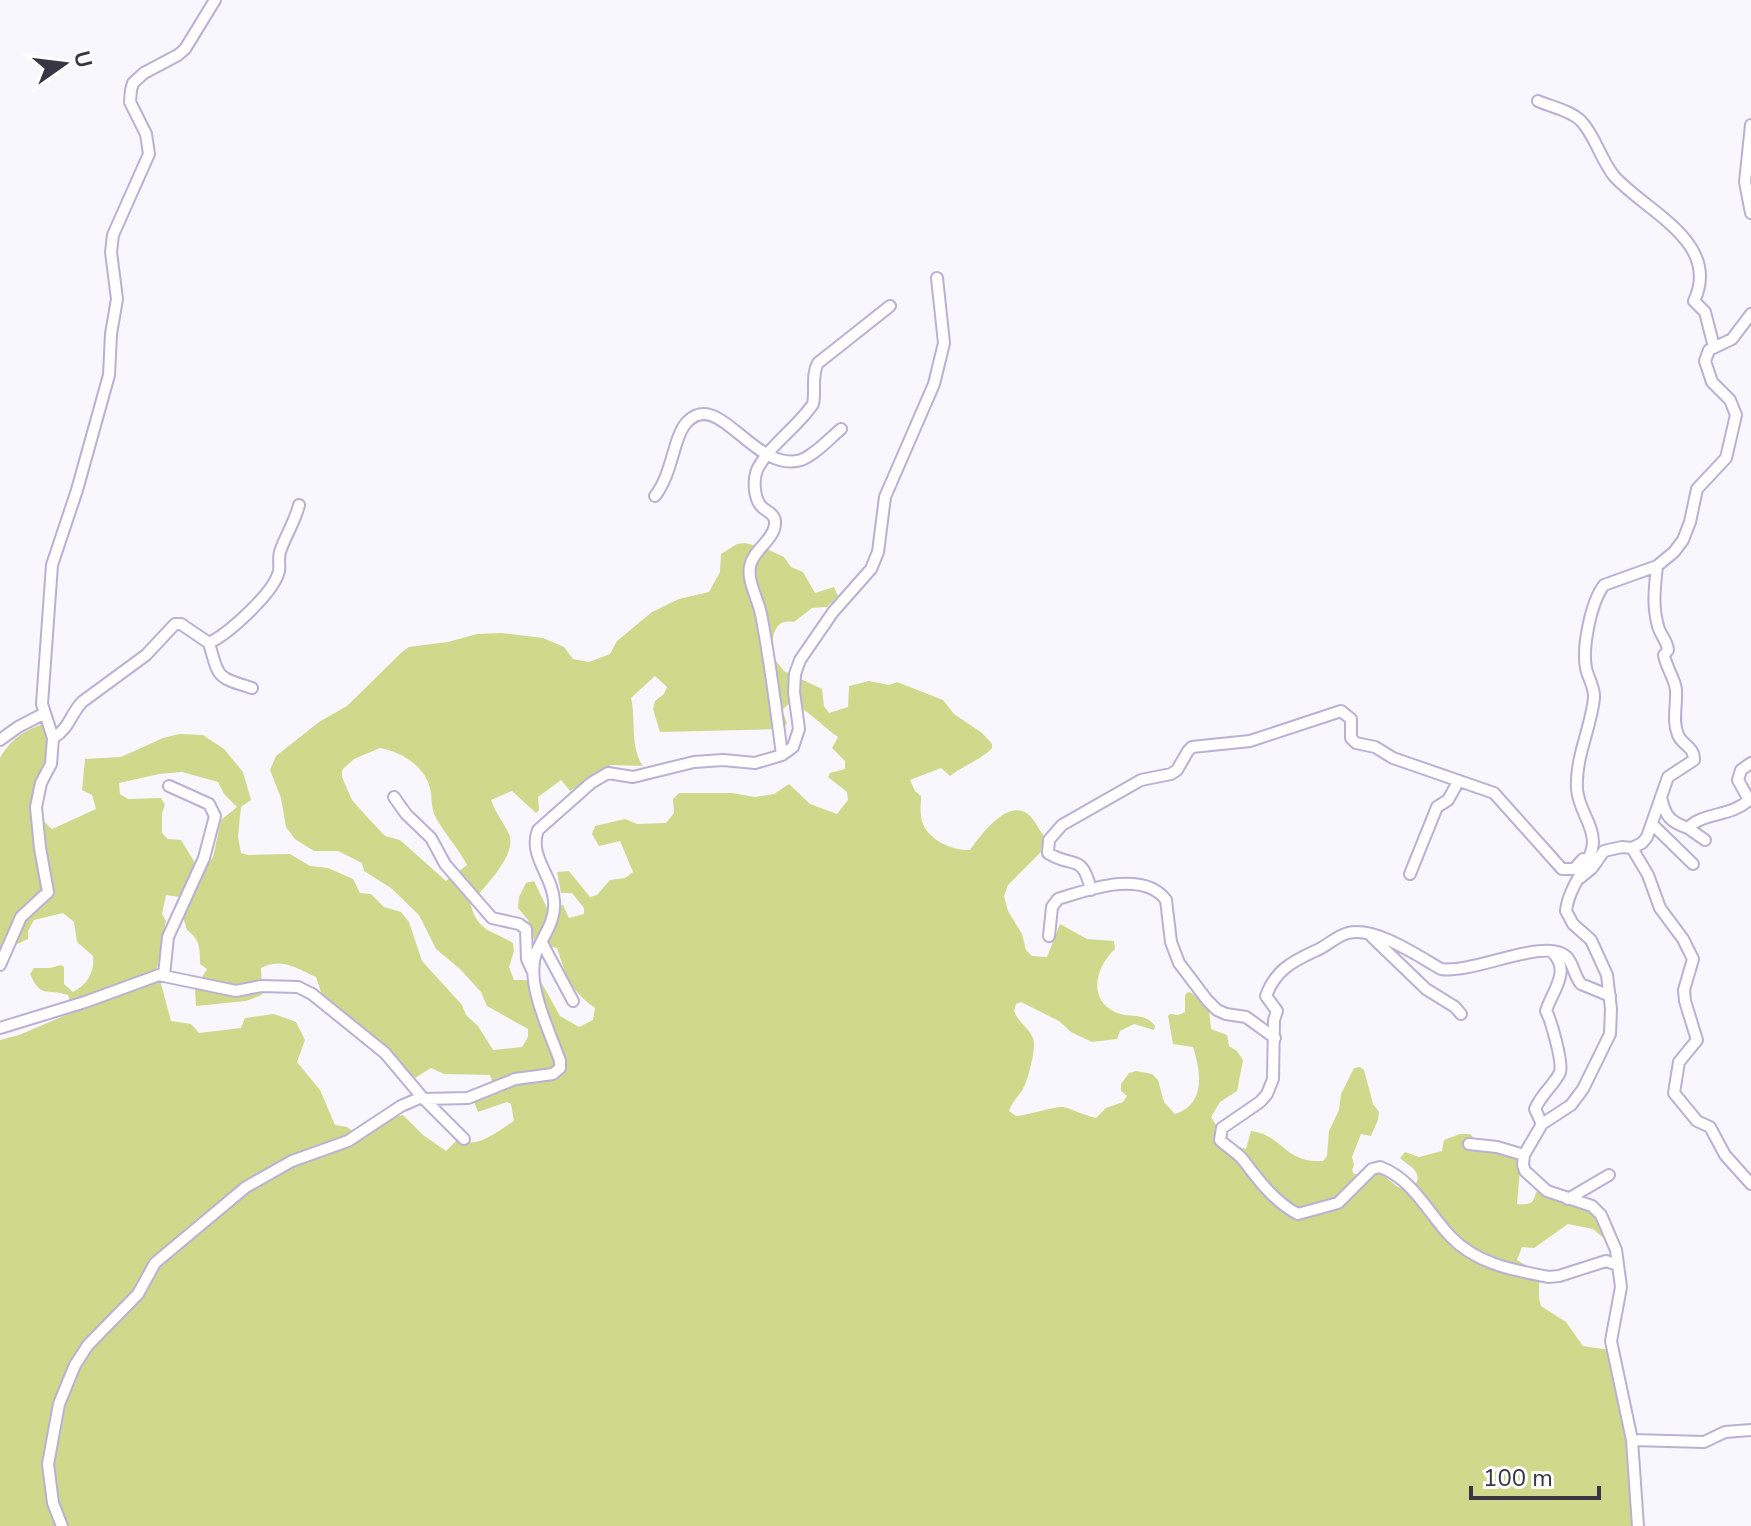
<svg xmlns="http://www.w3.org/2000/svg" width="1751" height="1526" font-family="'Nunito Sans',sans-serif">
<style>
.green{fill:#cfd98c;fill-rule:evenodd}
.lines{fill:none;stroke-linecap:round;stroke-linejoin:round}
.minor-casing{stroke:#b9b1d4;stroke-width:14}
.minor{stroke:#fff;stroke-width:10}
</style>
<rect width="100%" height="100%" fill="#f8f7fe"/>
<path class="green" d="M745,543L765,548L784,557L791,567L803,572L815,593L834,587L838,596L827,607L812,608L794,622C772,618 773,639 771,655L784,671L822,689L824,706L829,713L848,707L849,686L869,681L889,685L897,682L943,700L954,714L982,733L992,744V748C982,759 963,766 950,776L941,768L910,780L915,791L921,796C921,802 920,810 921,816C923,838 951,851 970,850C980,836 1008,797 1029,815C1034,819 1039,830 1044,836L1041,852L1008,885L1004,896L1008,911L1022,934L1026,950L1032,956L1047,957L1060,924L1087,939L1114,941L1115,949C1096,966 1087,999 1115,1012C1129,1019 1144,1011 1155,1026L1154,1030L1134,1024L1120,1031L1117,1039L1092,1042L1071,1032L1059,1021L1021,1002L1016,1004L1014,1011C1018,1022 1028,1027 1033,1038C1037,1047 1028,1080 1023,1089C1018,1097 1012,1102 1009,1111L1016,1116C1029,1115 1055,1106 1063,1107C1070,1108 1086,1116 1096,1118L1106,1108L1123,1102L1127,1096L1121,1091V1084L1129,1073L1136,1071L1152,1074L1158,1080L1164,1102L1175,1114C1206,1104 1201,1072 1193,1047L1173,1044L1168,1016L1170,1014L1178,1015L1185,1012V995L1188,992L1192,993L1209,1009L1211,1029L1227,1035L1229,1046L1237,1051L1243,1060L1237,1091L1220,1102L1211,1117L1218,1128L1215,1140L1246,1149L1251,1131C1285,1136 1283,1163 1323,1161L1327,1156L1329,1131L1339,1110L1341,1094L1354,1068L1360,1067L1364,1070L1373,1104L1379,1112L1378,1120L1371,1136L1361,1134L1352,1157L1354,1165L1352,1170L1354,1174L1380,1173L1398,1187L1411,1190C1426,1174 1413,1169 1400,1158L1405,1152L1419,1157L1442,1151L1444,1140L1460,1134H1470L1476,1140L1521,1157L1517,1204C1538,1206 1532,1197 1538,1190C1578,1204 1590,1199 1607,1241L1593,1229L1568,1224L1534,1248L1522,1247L1517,1260L1538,1272C1541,1284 1537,1294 1541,1306L1566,1322L1583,1346L1609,1350L1625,1420L1634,1526H0V1040L19,1035L73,1012L68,995C46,988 41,999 30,974L34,968H50L61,965L64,967V984L73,992C87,985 95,972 93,956L77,942L74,922L63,913L34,920L28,931V939L0,952V758C11,739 23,731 43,724C60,748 42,787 35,813L52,829L96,809L92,795L82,790L85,759L121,757L163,738L179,734L203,735L224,749L243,772L251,800L241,807L238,837L241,853L248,855L290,854L310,866L328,868L353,879L360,893L371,894L384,907L401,912L409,922L422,961L462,1005L466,1015L478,1026L493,1050L522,1047L528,1037V1029L487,1006L481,992L460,969L436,949L419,915L391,888L364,871L362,863L338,851H314L295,839L286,827L281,798L270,770L276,756L319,722L347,706L402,652L409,647L448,642L477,634L502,633L543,638L564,647L573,659L589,662L610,654L617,641L652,612L679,599L709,592L720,572L721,554L737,544ZM655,676L667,687L664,694L655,701L653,709L660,732L783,729L787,723L782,710L790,703C808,709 822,726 838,737L832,748L845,761V769L830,773L828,777L847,792L848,800L837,814L810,804L789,784L774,794L755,797L732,793H679L673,799L674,813L666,823L637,824L625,819L595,826L592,834L599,846L620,841L633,872L625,878L610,880L597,895L590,897L569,871L557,872L561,893H572L584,908V914L569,918L563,905L547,908L534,881L526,883L519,897L518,908L528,920L535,943L557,948C566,976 570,990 595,1008L593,1020L579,1027L560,1016L540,980H514L509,967L514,951L513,943C490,929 479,933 470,903C483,889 518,854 509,834C504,823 496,814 491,800L512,791L536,813L539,810L538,797L561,780L570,791L611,765L643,766C630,748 636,720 631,698ZM380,748C401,752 424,765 430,788C433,799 430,807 436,818C445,834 458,848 467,865L446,881L400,840L385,836L368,818L352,800L342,777V770L354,759ZM182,772L218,782L224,794L237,807L221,820L213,857L204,870L195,863L181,840L168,839L162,833V813L165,805L161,798L128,799L120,794L119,783L159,774ZM166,895L179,897L176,915L184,920L187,930C200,939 200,949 200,964L207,969L195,989L196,1006L246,1001L262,995L261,968C282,957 296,968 316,977L323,998L391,1053L415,1078L431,1068L444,1074L490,1075L496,1094L474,1102L478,1112L507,1102L511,1104L514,1121C499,1130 476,1151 458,1139L446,1151L423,1135L403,1115L393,1117L358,1135L347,1127L335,1125L320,1090L297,1062L305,1040L296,1022L274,1014L245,1018L241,1028L199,1033L191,1024L171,1021L157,969L166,921L162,914Z"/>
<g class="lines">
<defs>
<path id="minor" d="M1538,101C1552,107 1572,111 1582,122C1596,138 1601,160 1614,176C1645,211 1722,242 1694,301L1705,312L1714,347
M1751,125L1745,182L1751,213
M655,496C673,473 673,437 687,422C719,388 755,474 801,460C815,455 830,438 841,429
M209,643C219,678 216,677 252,688
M53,738C69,729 70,715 82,702L146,655L175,624H181L209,643C228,634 274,593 279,571C280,565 278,558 280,552C285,536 295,522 299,505
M0,740L18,727L45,713
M782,755C776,708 770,660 761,614C758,599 747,581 750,566C753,550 774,540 775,524C776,513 766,512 761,506C754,498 753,480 757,470C769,445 797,428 813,404C816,391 811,375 818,363L890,306
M394,797L406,814L431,838L445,864L492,918L519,924L526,929L527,959L532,970
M1661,797C1665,816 1670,822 1688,828C1703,812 1731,817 1749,800L1738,780L1741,770L1751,763
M1652,824L1693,864
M1688,828L1705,840
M1632,848L1642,843L1647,837L1668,777L1694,760C1694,746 1683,746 1678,735C1672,721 1677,705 1676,690C1675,679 1666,667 1664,655L1668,650C1667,640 1660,635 1658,626C1652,605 1655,586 1657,566
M1410,874L1437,807L1448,800L1458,782
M1580,878L1592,868L1604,851L1622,847L1632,848L1648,875L1660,908L1683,939L1693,959L1684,990L1685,1001L1697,1040L1679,1062L1674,1093L1697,1121L1710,1127L1725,1155L1751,1184
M1091,890C1082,852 1073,869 1048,853L1049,840L1062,825L1141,780L1171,774L1177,770L1188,751L1192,747L1250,741L1341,711L1351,719V738L1356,743L1375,747L1393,758L1494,793L1562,869H1574L1583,859
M1049,936L1052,907L1058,899C1087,890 1143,869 1166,900L1171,942L1179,963L1207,1000L1217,1010L1226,1014L1246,1017L1275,1038
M1372,937L1426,989L1455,1007L1461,1014
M542,943L573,1001
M0,965L21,917L48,892L40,848L36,807L41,783L51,764L53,738L42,704L52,565L77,490L109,375L111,334L117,299L111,252L113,235L149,154L146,134L130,102L131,90L133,83L144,73L178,55L185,49L215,0
M164,975L168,937L204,858L215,816L209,804L169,786
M1610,996L1581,984C1574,976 1574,965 1567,957C1546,936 1475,974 1441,969C1418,956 1375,926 1348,933C1336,936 1326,947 1315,951C1291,962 1275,971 1266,996L1277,1011L1274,1020L1273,1079L1267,1094L1260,1102L1222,1128L1220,1140C1227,1147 1238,1153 1244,1161C1259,1181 1276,1203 1298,1214L1338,1203L1372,1169L1380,1167C1413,1179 1428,1213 1451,1237C1477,1264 1513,1270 1548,1277L1559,1276L1606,1261L1618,1265
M0,1028L85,1002L159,975L236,991L261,986L298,987L312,994L385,1053L422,1097L464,1139
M424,1099L468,1098L515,1079L553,1074L560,1068V1061C550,1032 525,983 536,953C543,936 556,921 554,901C553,876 528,856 538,830L591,783L608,773L633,777L694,762L723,760L755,763L782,755L793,747L799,729L794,692L795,674L800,660L833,612L871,569L878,552L885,497L934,384L944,343L937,278
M1542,1124L1535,1109C1541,1094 1556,1083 1560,1072C1563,1062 1551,1020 1546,1011C1552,991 1572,971 1552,952
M1469,1144L1497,1147L1524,1155
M1568,1199L1609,1175
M1632,1440L1704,1442L1725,1432L1751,1430
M62,1526L53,1503L48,1464L59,1404L75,1365L88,1345L138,1294L155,1263L246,1187L292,1161L348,1141L401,1106L422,1097
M1638,1526L1632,1440L1611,1341L1621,1287L1616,1250L1601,1215L1592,1206L1547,1191L1525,1171L1523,1165L1524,1155L1542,1124L1571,1105L1583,1089L1610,1034L1611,1009L1607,975L1591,940L1573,924L1566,911C1569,884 1592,864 1593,842C1593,824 1578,808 1577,789C1575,758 1591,728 1594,698C1595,688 1588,678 1586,668C1582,647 1591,602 1604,585L1657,566L1674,552L1683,540L1690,522L1697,489L1726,458L1736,415L1730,400L1712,382L1705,361L1709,350L1732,339L1751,314"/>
</defs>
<use href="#minor" class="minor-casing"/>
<use href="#minor" class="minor"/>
</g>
<g transform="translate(64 64) rotate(76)" stroke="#ffffff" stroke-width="6" paint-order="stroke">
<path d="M0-6L14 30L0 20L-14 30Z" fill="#393644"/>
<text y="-12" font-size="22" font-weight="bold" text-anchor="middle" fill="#393644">U</text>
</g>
<path d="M1471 1486v12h128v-12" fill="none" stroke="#393644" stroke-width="4"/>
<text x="1483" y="1486" font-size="24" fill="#393644" stroke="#ffffff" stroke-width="6" paint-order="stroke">100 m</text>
</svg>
